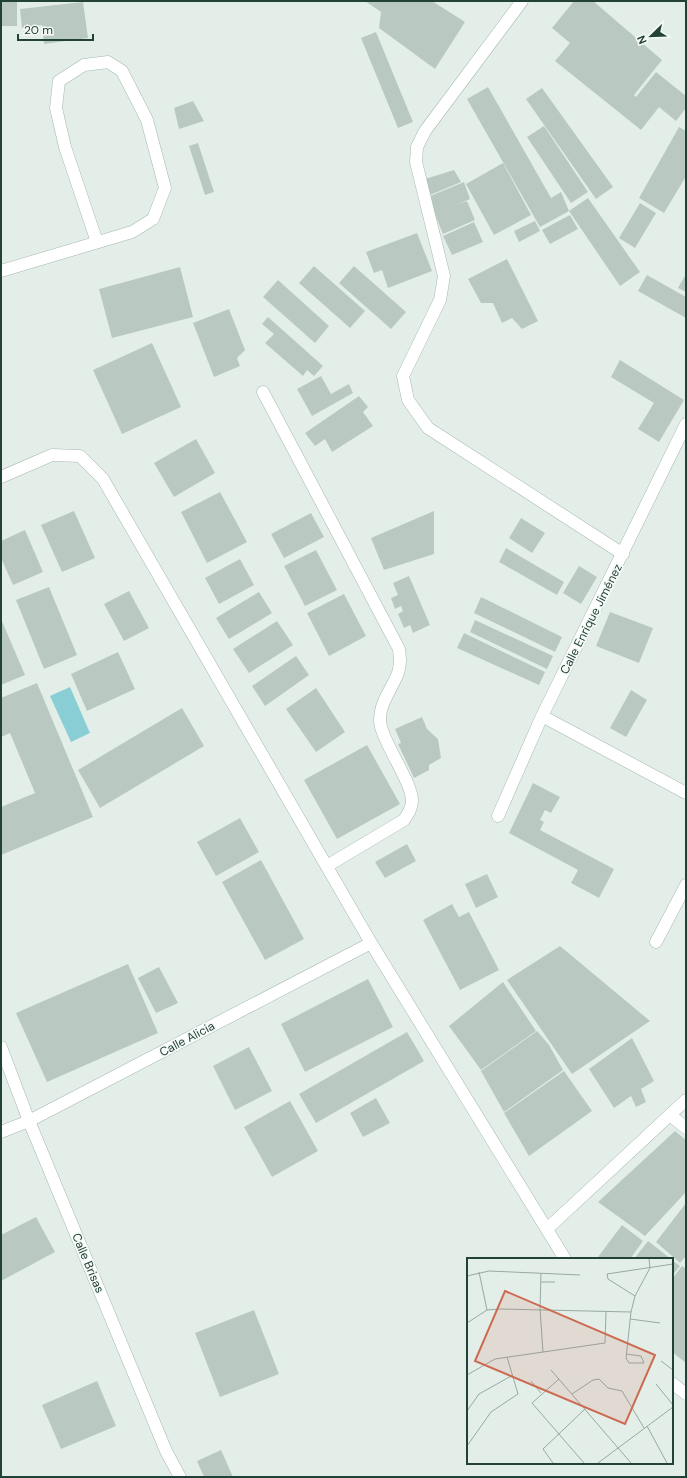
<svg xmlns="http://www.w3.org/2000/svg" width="687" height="1478" font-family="'DM Sans',sans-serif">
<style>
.water{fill:#8aced5}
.building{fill:#b9c9c2}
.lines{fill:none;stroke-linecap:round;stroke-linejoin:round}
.service-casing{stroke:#a6b7b0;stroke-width:13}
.minor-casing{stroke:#a6b7b0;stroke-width:13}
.service{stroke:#fff;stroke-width:12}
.minor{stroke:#fff;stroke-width:12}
.labels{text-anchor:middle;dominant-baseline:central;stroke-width:3.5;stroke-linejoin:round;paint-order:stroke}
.street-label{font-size:12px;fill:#224137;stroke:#f5faf7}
.inset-road{fill:none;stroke:#96a9a2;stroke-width:1}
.view{fill:#cc6b52;fill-opacity:0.15;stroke:#cc6b52;stroke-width:2}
.inset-edge{fill:none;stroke:#224137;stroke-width:2}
</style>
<rect width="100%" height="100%" fill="#e4eee9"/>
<path class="water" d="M70,687L90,733L71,742L50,696Z"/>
<path class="building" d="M1,1H17V26H1Z
M365,1H432L465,22L435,69L379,28L381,12Z
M574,1H593L662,60L634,95L636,97L656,72L686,96V108L676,121L659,107L641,130L555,61L570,43L552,28Z
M83,2L88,38L44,44L42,25L22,28L20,9Z
M376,32L413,122L398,128L361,38Z
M488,87L551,198L561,192L569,211L540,227L467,99Z
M542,88L613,187L596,199L526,99Z
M193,101L204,121L179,129L174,108Z
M544,126L588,192L571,203L527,137Z
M679,127L686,131V179L685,178L664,213L639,198Z
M198,143L214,192L205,195L189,146Z
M503,163L531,215L494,235L466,184Z
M454,170L461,182L430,195L425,179Z
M464,182L470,199L456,205L467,201L475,220L443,234L428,197Z
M588,198L640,272L620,286L569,211Z
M640,203L656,213L635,248L619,238Z
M570,215L578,229L550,244L542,230Z
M535,221L540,231L519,242L514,231Z
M474,222L483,242L452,255L443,236Z
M417,233L432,271L388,288L382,270L374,273L366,252Z
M507,259L538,321L522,329L512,318L502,323L493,303H481L468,279Z
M314,266L365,311L350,328L299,283Z
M354,266L406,312L391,329L339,283Z
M180,267L193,317L112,338L99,289Z
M686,274V292L678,288Z
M647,275L686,297V318L638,291Z
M278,280L329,326L315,343L263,297Z
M229,309L245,350L237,358L240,366L214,377L193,323Z
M268,317L323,366L314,376L307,370L303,376L265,343L274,334L262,324Z
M152,343L181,407L122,434L93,370Z
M620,360L684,400L659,442L638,429L654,403L611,377Z
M321,376L331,394L349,384L353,393L312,416L297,389Z
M359,396L368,407L363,412L373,426L332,452L325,439L315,446L305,433Z
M196,439L215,473L174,497L154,463Z
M220,492L247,542L207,563L181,512Z
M74,511L95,558L62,572L41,525Z
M434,511V554L384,570L371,538Z
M311,513L324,537L284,558L271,534Z
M521,518L545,533L532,553L509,538Z
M25,530L43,572L13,585L1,558V541Z
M506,548L564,582L557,595L499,562Z
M316,550L337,590L305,606L284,566Z
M240,559L254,585L219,604L205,578Z
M579,566L597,577L581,604L563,593Z
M409,576L430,625L413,633L410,625L404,628L398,614L403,611L401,606L395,609L391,598L398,595L393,583Z
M49,587L77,655L44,669L16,600Z
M129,591L149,628L124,641L104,604Z
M259,592L272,613L229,639L216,618Z
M344,594L366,636L329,656L307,613Z
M481,597L562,637L555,652L474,613Z
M610,612L653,628L639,663L596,646Z
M1,619L25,675L1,685Z
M475,620L553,656L547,669L470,632Z
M277,621L293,645L249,673L233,649Z
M464,633L545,672L539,685L457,648Z
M118,652L135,689L87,711L71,674Z
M296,656L309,675L265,706L252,686Z
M37,683L93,817L1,855V807L35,793L10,733L1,737V698Z
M316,688L345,732L316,752L286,709Z
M631,690L647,700L626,737L610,728Z
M182,708L204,746L100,808L78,770Z
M422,717L427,729L438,739L441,758L429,765V770L414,778L398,744L401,743L395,729Z
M367,745L400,804L337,839L304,780Z
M533,783L560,797L551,813L545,810L540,820L544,822L540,830L614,869L599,898L571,883L578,870L509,833Z
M240,818L259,852L216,876L197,842Z
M407,844L416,861L385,878L375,862Z
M261,860L304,939L265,960L222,882Z
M487,874L498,897L476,908L465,884Z
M452,904L459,917L469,912L499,970L460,990L423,920Z
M560,946L650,1021L572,1074L507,980Z
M128,964L158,1033L47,1082L16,1013Z
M159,967L178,1003L156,1013L138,978Z
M368,979L393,1027L305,1072L281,1024Z
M503,982L536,1031L481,1070L449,1026Z
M537,1031L549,1045L563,1070L504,1112L481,1071Z
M407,1032L424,1061L316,1123L299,1094Z
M632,1038L654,1081L641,1089L646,1102L636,1107L631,1096L614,1108L589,1069Z
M249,1047L272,1091L235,1110L213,1066Z
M564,1071L592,1111L529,1156L504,1113Z
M376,1098L390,1123L363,1137L350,1113Z
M290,1101L318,1151L272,1177L244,1127Z
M675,1131L686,1140V1192L645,1236L598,1202Z
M686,1203V1256L680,1263L656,1242Z
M36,1217L55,1252L1,1281V1235Z
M622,1225L643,1241L630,1259H601L598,1257Z
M648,1241L671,1259H634Z
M672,1260L680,1266L672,1276Z
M682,1266L686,1269V1363L672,1352V1279Z
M254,1310L279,1374L220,1397L195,1333Z
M97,1381L116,1426L61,1449L42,1405Z
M221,1450L233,1477H204L197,1461Z"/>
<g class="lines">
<defs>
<path id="service" d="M263,392L399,649C400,657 401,665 398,673C391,691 376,707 381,727C387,749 412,783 412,801C412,808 408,814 404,820L327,866"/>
<path id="minor" d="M522,1L425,131L417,147L416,162L444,276L440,300L403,376L408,400L428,428L623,554
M1,271L132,232L153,219L165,188L147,120L122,71L108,62L84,65L59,81L56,108L65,147L97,242
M1,477L52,455L80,456L103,479L371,943L565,1259
M542,716L686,793
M498,816L542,716L686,424
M656,942L686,885
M1,1047L29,1121L166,1451L180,1477
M670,1115L686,1128
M1,1132L29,1121L371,943
M547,1229L686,1100
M672,1383L686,1394"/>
</defs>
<use href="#service" class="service-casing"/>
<use href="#minor" class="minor-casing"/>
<use href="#service" class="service"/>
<use href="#minor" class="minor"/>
</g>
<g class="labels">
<g class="street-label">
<text transform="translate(591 619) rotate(-63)">Calle Enrique Jiménez</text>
<text transform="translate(187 1039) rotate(-28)">Calle Alicia</text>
<text transform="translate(88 1263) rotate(67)">Calle Brisas</text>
</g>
</g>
<g transform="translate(467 1258)">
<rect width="206" height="206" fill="#e4eee9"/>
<path class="inset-road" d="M12,14L20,52M74,15L73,51L76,94M0,18L22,13L113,17M74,24H88M168,38L141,21L140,16L206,6M163,61L193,65M0,65L20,52L33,51L164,54M159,96L174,98L177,105H162L159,100L164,54L168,38L183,10L182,1M194,103L206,112M84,112L164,205M0,117L28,101L138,85L139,54M92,121L65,145L117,205M64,123L74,135M189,126L206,147M105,136L126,122L132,121L141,130L155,133L177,170M0,153L12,136L46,117M180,168L200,205M0,188L24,154L51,136L40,99M86,205L76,191L118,151M131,205L206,149"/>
<path class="view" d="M38,33L188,97L158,166L8,103Z"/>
<rect width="206" height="206" class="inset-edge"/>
</g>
<rect width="687" height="1478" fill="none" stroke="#224137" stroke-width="4"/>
<g transform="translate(651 36) rotate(247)" stroke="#f5faf7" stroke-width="3" paint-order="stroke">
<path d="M0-3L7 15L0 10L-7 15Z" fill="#224137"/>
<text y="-6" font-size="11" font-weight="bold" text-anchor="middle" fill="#224137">N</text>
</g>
<path d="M18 34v6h75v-6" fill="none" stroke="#224137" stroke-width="2"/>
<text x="24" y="34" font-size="12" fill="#224137" stroke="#f5faf7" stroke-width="3" paint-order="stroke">20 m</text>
</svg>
